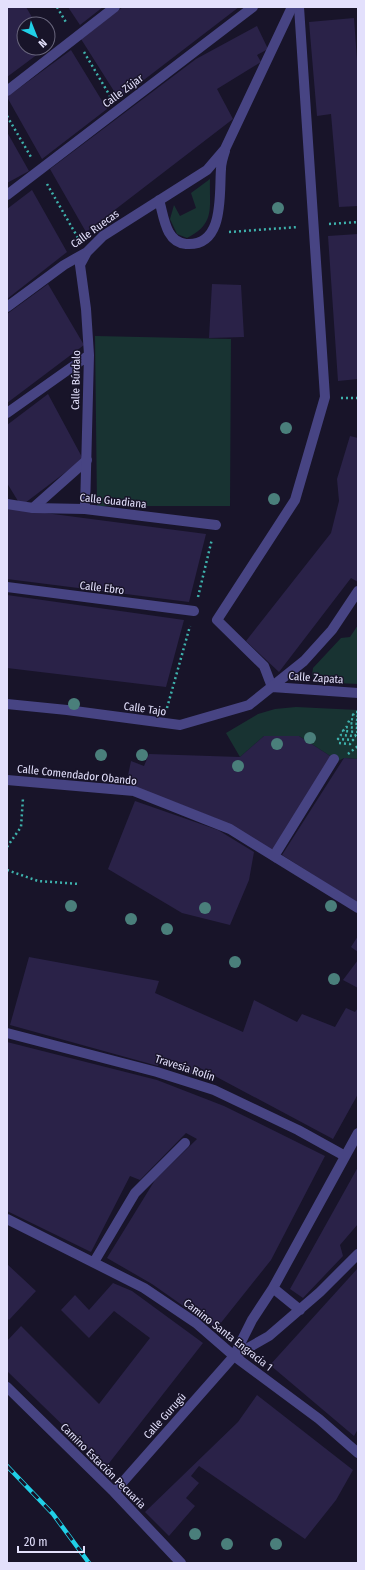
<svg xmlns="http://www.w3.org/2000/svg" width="365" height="1570" font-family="'Fira Sans Condensed',sans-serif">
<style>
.green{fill:#183332}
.building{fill:#2a2248}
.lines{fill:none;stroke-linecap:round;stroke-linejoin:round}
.path{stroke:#3eb1ac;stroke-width:2.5;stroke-dasharray:2 3;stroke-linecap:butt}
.lane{stroke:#474483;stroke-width:10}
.street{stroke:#474483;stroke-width:10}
.rail-casing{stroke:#20d0e7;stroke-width:4.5}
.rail{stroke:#181429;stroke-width:3;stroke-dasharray:9;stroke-linecap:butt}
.tree{fill:#4a7f7b}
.labels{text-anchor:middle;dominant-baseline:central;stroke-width:3;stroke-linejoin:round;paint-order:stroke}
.street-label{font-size:11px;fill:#e3e0fc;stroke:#181429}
</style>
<rect width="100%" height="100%" fill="#181429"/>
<path class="green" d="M210,179C209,207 216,224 187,238L177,234L170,219L174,205L180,216L196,208L191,193Z
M95,336L231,339L230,506H97Z
M358,625V684L317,682L312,675L313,668L341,638L350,637Z
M296,707L358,710V759L344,758L338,761L299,736H264L240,757L226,733L258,714L275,709Z"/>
<path class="building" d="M7,7H26L36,24H24V48H46L7,77Z
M68,7H103L80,25Z
M123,7H239L119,99L81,39Z
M354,18L358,74V206L339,207L331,114L317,116L309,22Z
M257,26L268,49L257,55L261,62L217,89L233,119L86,232L50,169L196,59Z
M71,50L107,109L42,159L7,97Z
M7,132L29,171L7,183Z
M32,190L67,252L7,299V209Z
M358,234V379L338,381L328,236Z
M48,284L84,345L7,403V314Z
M212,284L241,285L244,337L209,338Z
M48,394L83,459L21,506L7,483V425Z
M350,436L358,438V582L351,578L279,672L246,641L331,533L339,501L337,479Z
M7,508L206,534L189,602L7,579Z
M7,595L184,620L166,687L7,668Z
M264,736H299L338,761L275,863L215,818L177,803L126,785L131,761L144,766L149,754L240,757Z
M344,758L358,759V903L282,855Z
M135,801L218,830L254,852L249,880L230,925L182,913L108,869Z
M358,936V952L351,947Z
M29,957L159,981L155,993L243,1032L254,1000L297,1022L302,1014L335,1027L346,1008L355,1012L358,1008V1094L333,1139L198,1067L194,1076L160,1060L158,1066L10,1025Z
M358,960V988L343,980Z
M7,1042L157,1080L224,1106L325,1156L271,1260L216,1329L152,1284L107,1258L155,1180L197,1139L186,1133L140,1180L130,1176L91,1252L7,1211Z
M358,1167V1224L340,1245L343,1256L303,1298L290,1289Z
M7,1264L36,1291L9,1320L7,1318Z
M358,1268V1429L354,1436L270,1365Z
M113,1283L132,1291L203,1343L106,1467L7,1371V1341L21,1326L99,1404L150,1338L114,1311L89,1338L61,1310L75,1295L89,1310Z
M257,1395L353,1470L336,1500L305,1539L199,1466L191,1476L199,1483L186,1498L195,1506L169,1536L145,1512L238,1422Z"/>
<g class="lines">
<path class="path" d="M57,7L67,24
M84,52L110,96
M7,116L31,157
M47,184L78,238
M329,224L358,222
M229,232L298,227
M341,398H358
M198,597L212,539
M167,708L190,626
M358,712H355L353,715L358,716
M358,720L350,719L348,723L358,724
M339,743L350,744L353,740L338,739L341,735L355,736L358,732L343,731L346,727L358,728
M348,754L358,746
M7,847L21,827L23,798
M7,870L38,881L80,884"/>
<path class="lane" d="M33,508L87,460
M272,687L264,666L217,620L295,500L325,397L299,7"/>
<path class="street" d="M7,91L115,7
M7,195L253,7
M159,200C164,216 165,242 186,244C225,247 219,194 221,169C221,163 223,157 225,151
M7,307L64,265L87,252L103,236L207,170L225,149L292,7
M7,413L89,355
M7,504L33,508L85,509L216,525
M85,509L89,355L86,309L80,265L87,252
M7,587L194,611
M272,687L358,693
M7,704L67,710L180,725L249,705L304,661L332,630L358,591
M7,780L134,791L230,829L358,908
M274,856L334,759
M7,1033L157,1072L214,1090L298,1130L345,1156
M7,1219L144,1288L196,1323L234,1356L319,1419L358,1453
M94,1262L135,1193L185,1143
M300,1310L273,1288L358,1133
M234,1356L252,1320L273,1288
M7,1387L114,1492L181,1563
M114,1492L234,1356L269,1336L320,1292L358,1254"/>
<defs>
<path id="rail" d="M7,1466L53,1514L89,1563"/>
</defs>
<use href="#rail" class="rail-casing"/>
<use href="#rail" class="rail"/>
</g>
<g class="tree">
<circle cx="278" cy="208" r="6"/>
<circle cx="286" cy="428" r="6"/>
<circle cx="274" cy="499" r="6"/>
<circle cx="74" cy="704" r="6"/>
<circle cx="310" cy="738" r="6"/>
<circle cx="277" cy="744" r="6"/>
<circle cx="101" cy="755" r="6"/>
<circle cx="142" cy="755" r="6"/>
<circle cx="238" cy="766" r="6"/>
<circle cx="71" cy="906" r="6"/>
<circle cx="331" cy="906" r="6"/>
<circle cx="205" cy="908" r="6"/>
<circle cx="131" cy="919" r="6"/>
<circle cx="167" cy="929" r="6"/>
<circle cx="235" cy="962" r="6"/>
<circle cx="334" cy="979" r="6"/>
<circle cx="195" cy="1534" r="6"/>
<circle cx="227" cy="1544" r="6"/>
<circle cx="276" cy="1544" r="6"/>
</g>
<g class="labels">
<g class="street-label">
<text transform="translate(123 91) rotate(-37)">Calle Zújar</text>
<text transform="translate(95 229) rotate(-36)">Calle Ruecas</text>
<text transform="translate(76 380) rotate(-89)">Calle Búrdalo</text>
<text transform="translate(113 501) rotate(6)">Calle Guadiana</text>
<text transform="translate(102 588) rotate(7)">Calle Ebro</text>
<text transform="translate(316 678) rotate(4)">Calle Zapata</text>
<text transform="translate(145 709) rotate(8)">Calle Tajo</text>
<text transform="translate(77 775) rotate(6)">Calle Comendador Obando</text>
<text transform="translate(185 1068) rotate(18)">Travesía Rolín</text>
<text transform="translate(228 1335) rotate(38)">Camino Santa Engracia 1</text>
<text transform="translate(165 1416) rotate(-48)">Calle Gurugú</text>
<text transform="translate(103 1466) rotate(45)">Camino Estación Pecuaria</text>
</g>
</g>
<rect width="365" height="1570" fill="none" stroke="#e3e0fc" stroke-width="16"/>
<g transform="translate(36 36) rotate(137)"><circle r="19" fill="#181429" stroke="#69667d"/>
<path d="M0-3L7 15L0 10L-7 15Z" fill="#20d0e7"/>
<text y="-6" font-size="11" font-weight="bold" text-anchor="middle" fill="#e3e0fc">N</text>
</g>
<path d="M18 1546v6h66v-6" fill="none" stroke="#e3e0fc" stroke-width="2"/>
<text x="24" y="1546" font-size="12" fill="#e3e0fc" stroke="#181429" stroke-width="3" paint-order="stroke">20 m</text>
</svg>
